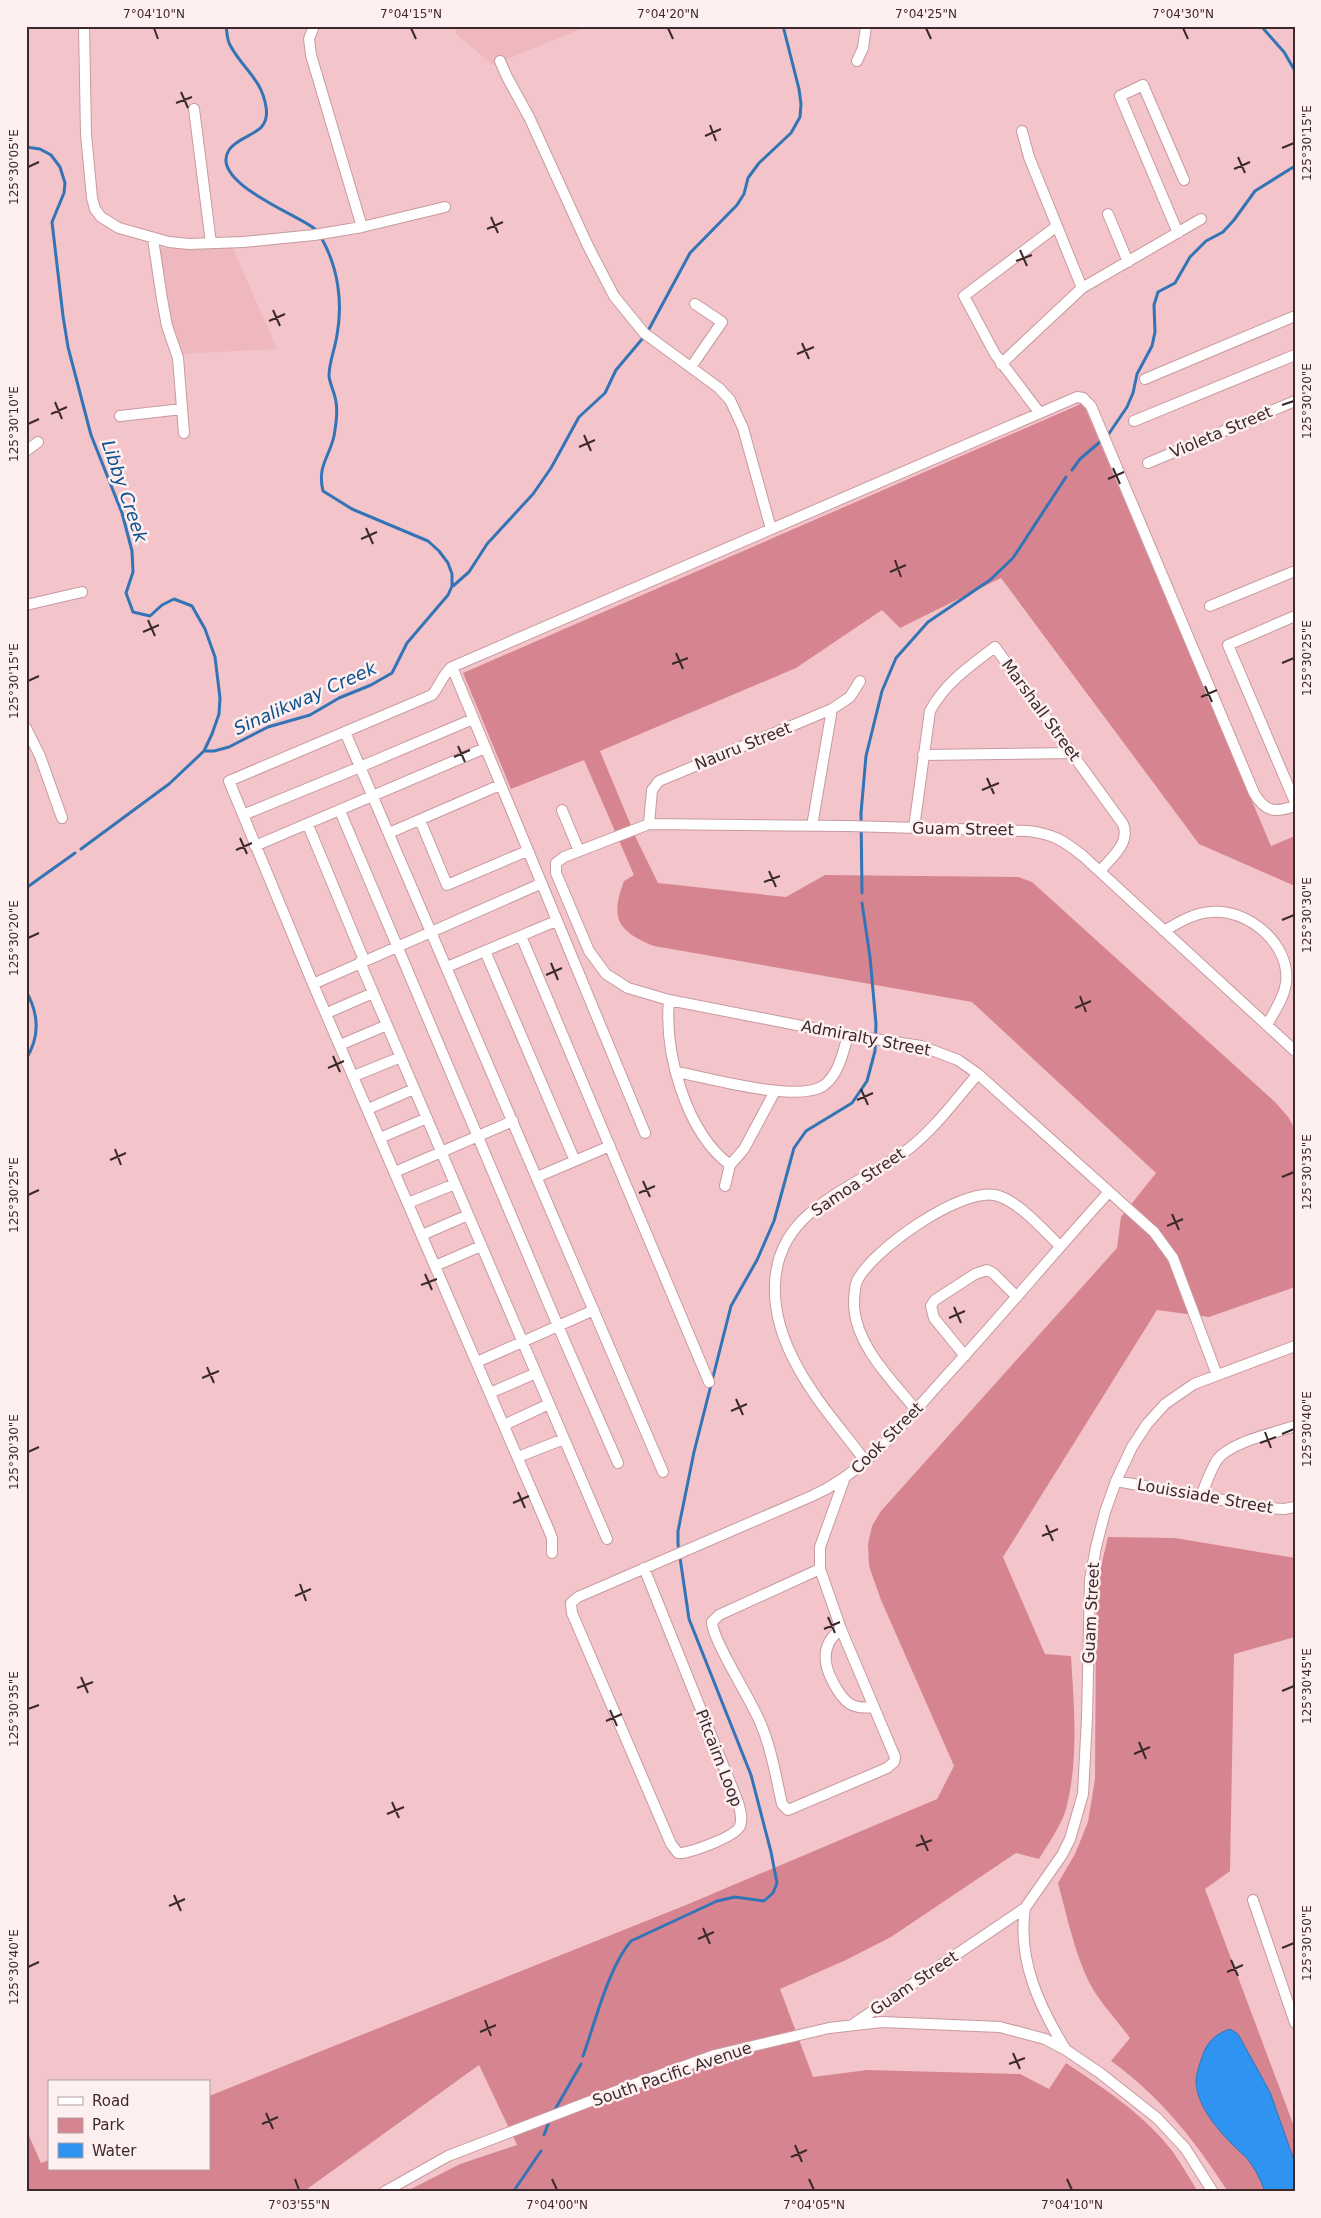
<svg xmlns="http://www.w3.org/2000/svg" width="1321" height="2218" font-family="'DejaVu Sans',sans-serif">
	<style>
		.built { fill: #efb8be }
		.green { fill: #d68590 }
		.water { fill: #2f94f1; stroke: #3374b6 }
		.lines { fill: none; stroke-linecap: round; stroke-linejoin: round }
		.stream { stroke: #3374b6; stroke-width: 3 }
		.minor-casing { stroke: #c79a9f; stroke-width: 12 }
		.minor { stroke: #fff; stroke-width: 10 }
		.ticks { fill: none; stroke: #3b292b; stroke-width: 2 }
		.labels { text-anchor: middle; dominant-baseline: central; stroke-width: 5; stroke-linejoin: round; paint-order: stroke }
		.street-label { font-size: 16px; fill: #3b292b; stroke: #feeff0 }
		.water-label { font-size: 18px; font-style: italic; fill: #0d528e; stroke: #feeff0 }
		.neatline { fill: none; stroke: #3b292b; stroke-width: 2 }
		.ticks-label { font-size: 12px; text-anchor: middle; fill: #3b292b }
	</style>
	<rect width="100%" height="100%" fill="#f3c5ca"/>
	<path class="built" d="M456,26H588L493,65L456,34Z
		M232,246L277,349L182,354L176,332L171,328L158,248Z"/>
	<path class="green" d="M1083,403L1271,846L1295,836V886L1199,844L1001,578L900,628L882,610L796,668L600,751L637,840L658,883L786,897L825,875L1018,877L1032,882L1275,1102L1289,1118L1295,1130V1287L1209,1317L1157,1310L1003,1557L1045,1654L1071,1656C1074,1707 1079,1759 1066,1809C1061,1826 1048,1844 1039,1859L1016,1853L891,1937L846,1960L780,1989L813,2077L867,2070L1020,2074L1049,2089L1066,2063C1105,2089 1145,2115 1173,2152C1182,2165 1190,2179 1198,2192H405L460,2164L517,2145L479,2065L303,2192H26V2129L41,2163L49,2160V2169H209V2096L686,1905L937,1799L954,1766L881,1600L869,1566L868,1544L872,1526L881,1511L1117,1248L1121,1217L1156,1173L972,1002L654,946C617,931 610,918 624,881L634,875L584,760L511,789L463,673Z
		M1108,1537L1175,1538L1295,1558V1637L1234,1654L1230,1871L1205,1889L1295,2129V2192H1228C1197,2143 1159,2095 1111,2061L1130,2038C1117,2020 1099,2002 1089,1982C1074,1951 1067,1916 1058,1883L1075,1854L1088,1822L1095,1779L1096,1622L1099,1575Z"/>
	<path class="water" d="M1230,2029L1238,2034L1270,2092L1295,2163V2192H1265C1261,2181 1256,2170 1249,2161C1245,2155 1238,2151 1233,2145C1217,2129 1198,2107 1196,2083C1196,2074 1199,2066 1202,2057C1207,2042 1215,2034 1230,2029Z"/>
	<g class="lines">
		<path class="stream" d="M226,26C227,32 227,40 230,45C242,68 262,79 266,107C271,136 240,133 229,150C208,182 299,215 315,229
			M1261,26L1284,52L1295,71
			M26,147L40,149L51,155L60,167L65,183L64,193L52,222L63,316L68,347L91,435L122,513L132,551L133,572L126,593L133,612L150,616L162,605L174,599L192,606L205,629L215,657L220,698L219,714L212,734L204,751L169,784L81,849
			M648,331L690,253L737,205L744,194L748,178L759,163L791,133L800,117L801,104L799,89L783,26
			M1108,435L1127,407L1133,393L1137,374L1152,346L1155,332L1154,305L1158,292L1175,283L1190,257L1206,241L1223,232L1234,220L1255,191L1295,166
			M1072,470L1080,459L1101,441
			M453,586L469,572L487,544L533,494L551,468L579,417L605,393L616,370L643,338
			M204,751H214L229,747L268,727L310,715L339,698L371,685L392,673L407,643L448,595L452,586V574L448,563L439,551L428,541L352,509L323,491C317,466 329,458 334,436C336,425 338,413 336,402C335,393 330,385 329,376C329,362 335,349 337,335C343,302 338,268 322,239
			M26,888L75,853
			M862,893L861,813L866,756L882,691L896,658L928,622L990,580L1013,558L1066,477
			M26,991C39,1014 40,1037 26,1059
			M583,2056C595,2023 609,1966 631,1941L717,1901L735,1897L764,1901L773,1893L777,1883L771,1852L751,1775L689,1619L678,1544V1531L694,1452L731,1306L757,1260L774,1221L794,1148L806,1131L852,1103L867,1081L875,1051L876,1024L870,957L862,903
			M553,2113L581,2064
			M544,2135L550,2119
			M513,2192L541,2151"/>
		<defs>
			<path id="minor" d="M84,26L86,134L92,198L95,209L101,217L119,228L169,242L189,244L243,242L314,235L362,227L445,207
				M314,26L309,39L311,55L362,227
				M500,61L507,77L529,117L588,246L614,296L644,333L719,388L730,400L743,428L771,529
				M857,61L863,48L866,26
				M194,109L211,243
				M1022,131L1029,157L1082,288
				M1108,214L1128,262
				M1178,233L1120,96L1143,85L1184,180
				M153,239L162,299L167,326L178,358L184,433
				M1001,364L1082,288L1201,219
				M691,367L722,322L695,304
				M1145,379L1295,316
				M1039,412L995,354L964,296L1057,226
				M120,416L182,409
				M1134,421L1295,355
				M26,451L38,442
				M1148,463L1295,401
				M26,605L82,592
				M1210,606L1295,571
				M1295,616L1228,645L1295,802
				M452,667L645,1133
				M26,728L40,756L62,818
				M345,732L663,1472
				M923,755L1072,753
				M562,810L579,851
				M340,811L558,1326L618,1463
				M243,815L360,767L473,719
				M420,820L447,885L527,851
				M649,824L652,790L659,781L832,709L850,697L860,681
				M308,825L364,960
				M812,826L832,709
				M914,828L930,711C945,683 970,666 995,647L1123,824C1131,843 1111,858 1100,871
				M389,833L500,785
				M255,846L485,748
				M1164,931C1179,922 1194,913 1211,912C1247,908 1291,944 1286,983C1284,998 1274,1012 1267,1025
				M521,936L709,1382
				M485,951L575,1161
				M360,962L607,1539
				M447,967L556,921
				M313,984L540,884
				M669,1000C664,1053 686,1132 730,1165
				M327,1013L373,993
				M340,1045L387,1025
				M677,1072C709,1078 797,1103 823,1086C839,1075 843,1052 848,1035
				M354,1076L401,1057
				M368,1109L414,1089
				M380,1138L427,1118
				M395,1172L513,1121
				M537,1177L610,1146
				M725,1186L730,1165L744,1149L775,1091
				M408,1203L455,1184
				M422,1235L468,1215
				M435,1266L481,1246
				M965,1356L934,1318L931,1306L935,1300L975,1274L987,1270L993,1273L1017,1297
				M477,1362L594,1310
				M1217,1375L1173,1258L1154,1232L978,1074L958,1060L921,1046L848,1035L669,1000L628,988L606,974L589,951L556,873V863L564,857L649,824L848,826L1028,831C1053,834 1063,840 1083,856L1295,1051
				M490,1393L536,1373
				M916,1410C892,1380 857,1347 854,1307C854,1299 854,1288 857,1281C872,1250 960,1188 995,1195C1018,1200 1043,1230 1060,1246
				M504,1425L549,1404
				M518,1457L564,1439
				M866,1462C843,1431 815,1400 797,1366C769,1315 762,1255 809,1214C840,1187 879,1172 911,1147C936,1127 956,1099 978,1074
				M1116,1481L1267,1508L1284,1509L1295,1507
				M1201,1496C1206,1484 1210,1471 1217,1460C1230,1442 1274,1433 1295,1426
				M552,1553V1538L548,1528L313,984L229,781L432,695C440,686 442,675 452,667L1077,397L1083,398L1091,406L1254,793C1265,812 1275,813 1295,806
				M644,1568L738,1802C740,1810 743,1818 740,1826C735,1837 694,1851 682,1853H678L671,1844L572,1613L571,1603L578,1597L812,1496C864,1473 901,1426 939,1384C997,1321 1051,1256 1108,1193
				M820,1569L719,1615L712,1622C712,1639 751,1700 760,1722C771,1747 776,1777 782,1804L788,1810L887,1768L894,1762L895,1757L841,1629L820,1569V1547L844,1480
				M841,1629C822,1643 822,1662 833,1682C837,1690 842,1699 850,1704C857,1708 866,1708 874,1707
				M1253,1900L1295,2023
				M1025,1908C1017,1960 1040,2008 1066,2050
				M855,2023L1025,1908L1062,1855L1070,1839L1083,1794L1087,1718L1090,1580L1096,1547L1105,1512L1116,1481L1132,1447L1147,1424L1165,1404L1194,1384L1295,1346
				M384,2192L448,2156L635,2084L715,2055L829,2028L882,2022L1000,2027L1045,2039L1066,2050L1100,2073L1157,2118L1185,2148L1213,2192"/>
		</defs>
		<use href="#minor" class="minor-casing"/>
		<use href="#minor" class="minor"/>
	</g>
	<path class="ticks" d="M154,28L158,39M411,28L416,39M668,28L673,39M926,28L931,39M1183,28L1188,39M181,92L188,108M176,103L192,97M710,125L716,141M705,136L721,129M1282,148L1294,143M1238,157L1245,173M28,167L39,162M1234,169L1250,162M491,217L498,233M487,229L503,222M1020,250L1027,266M1016,261L1032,255M273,310L280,326M269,321L285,314M802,343L809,359M797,354L814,347M55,402L62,419M1282,405L1294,401M51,414L67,407M28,424L39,419M584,435L591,451M579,447L595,440M1113,468L1120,484M1108,479L1124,472M366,528L373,544M361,539L377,532M895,560L901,577M890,572L906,565M148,620L155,636M143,632L159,625M676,653L683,669M1282,663L1294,658M672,664L688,658M28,681L39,676M1205,686L1212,702M1201,697L1217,690M458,746L465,762M454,757L470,750M987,778L994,794M982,790L999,783M240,838L247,854M236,850L252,843M769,871L776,887M764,882L780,876M1282,920L1294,915M28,938L39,933M551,963L558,980M546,975L562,968M1080,996L1086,1012M1075,1008L1091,1001M333,1056L340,1072M328,1068L344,1061M861,1089L868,1105M857,1100L873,1093M115,1149L121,1165M110,1160L126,1153M1282,1177L1294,1172M643,1181L650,1197M639,1193L655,1186M28,1195L39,1190M1172,1214L1179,1230M1167,1226L1183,1219M425,1274L432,1290M421,1285L437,1279M954,1307L961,1323M949,1318L965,1311M207,1367L214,1383M202,1378L219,1371M736,1399L743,1415M731,1411L747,1404M1265,1432L1271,1448M1282,1434L1294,1429M1260,1443L1276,1437M28,1452L39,1447M518,1492L525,1508M513,1503L529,1496M1046,1525L1053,1541M1042,1536L1058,1529M300,1584L306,1601M295,1596L311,1589M828,1617L835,1633M824,1629L840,1622M81,1677L88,1693M77,1688L93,1682M1282,1691L1294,1686M28,1709L39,1705M610,1710L617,1726M606,1721L622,1714M1139,1742L1146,1759M1134,1754L1150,1747M392,1802L399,1818M387,1814L404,1807M921,1835L928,1851M916,1846L932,1840M174,1895L181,1911M169,1906L185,1899M703,1928L710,1944M698,1939L714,1932M1282,1948L1294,1943M1231,1960L1238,1976M28,1967L39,1962M1227,1972L1243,1965M485,2020L491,2036M480,2032L496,2025M1013,2053L1020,2069M1009,2064L1025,2058M266,2113L273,2129M262,2124L278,2117M795,2145L802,2162M791,2157L807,2150M295,2179L299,2190M552,2179L557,2190M809,2179L814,2190M1067,2179L1072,2190"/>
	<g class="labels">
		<g class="street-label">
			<text transform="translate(1221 432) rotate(-23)">Violeta Street</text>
			<text transform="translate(1041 710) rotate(54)">Marshall Street</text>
			<text transform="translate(743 746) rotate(-22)">Nauru Street</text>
			<text transform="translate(963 829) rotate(1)">Guam Street</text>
			<text transform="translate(866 1038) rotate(11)">Admiralty Street</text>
			<text transform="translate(858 1182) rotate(-34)">Samoa Street</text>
			<text transform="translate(887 1438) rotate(-45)">Cook Street</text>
			<text transform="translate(1205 1496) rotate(10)">Louissiade Street</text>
			<text transform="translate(1091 1613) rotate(-87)">Guam Street</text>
			<text transform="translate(719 1758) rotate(69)">Pitcairn Loop</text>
			<text transform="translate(914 1983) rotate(-34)">Guam Street</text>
			<text transform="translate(672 2074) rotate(-19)">South Pacific Avenue</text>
		</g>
		<g class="water-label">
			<text transform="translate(125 491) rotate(71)">Libby Creek</text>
			<text transform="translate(305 698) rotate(-24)">Sinalikway Creek</text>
		</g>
	</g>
	<rect width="1321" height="2218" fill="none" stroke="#feeff0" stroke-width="55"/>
	<rect x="48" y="2080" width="162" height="90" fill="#feeff0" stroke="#b0a0a1"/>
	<rect x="58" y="2097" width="25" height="8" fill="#ffffff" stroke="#b0a0a1"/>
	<text x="92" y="2106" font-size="15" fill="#3b292b">Road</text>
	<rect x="58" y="2118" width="25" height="15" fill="#d68590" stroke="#b0a0a1"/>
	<text x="92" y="2130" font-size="15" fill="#3b292b">Park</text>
	<rect x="58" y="2143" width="25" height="15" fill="#2f94f1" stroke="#b0a0a1"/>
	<text x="92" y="2156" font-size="15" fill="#3b292b">Water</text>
	<rect x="28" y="28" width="1266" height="2162" class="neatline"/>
	<g class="ticks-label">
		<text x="154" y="18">7°04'10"N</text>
		<text x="411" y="18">7°04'15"N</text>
		<text x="668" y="18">7°04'20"N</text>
		<text x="926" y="18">7°04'25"N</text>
		<text x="1183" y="18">7°04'30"N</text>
		<text transform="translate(1307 143) rotate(-90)" y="4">125°30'15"E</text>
		<text transform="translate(14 167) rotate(-90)" y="4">125°30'05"E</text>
		<text transform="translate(1307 401) rotate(-90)" y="4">125°30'20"E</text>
		<text transform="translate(14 424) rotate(-90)" y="4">125°30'10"E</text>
		<text transform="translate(1307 658) rotate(-90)" y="4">125°30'25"E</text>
		<text transform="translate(14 681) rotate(-90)" y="4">125°30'15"E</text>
		<text transform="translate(1307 915) rotate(-90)" y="4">125°30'30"E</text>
		<text transform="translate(14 938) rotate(-90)" y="4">125°30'20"E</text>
		<text transform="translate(1307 1172) rotate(-90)" y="4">125°30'35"E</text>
		<text transform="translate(14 1195) rotate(-90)" y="4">125°30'25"E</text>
		<text transform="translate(1307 1429) rotate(-90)" y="4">125°30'40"E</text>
		<text transform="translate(14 1452) rotate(-90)" y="4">125°30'30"E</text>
		<text transform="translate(1307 1686) rotate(-90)" y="4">125°30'45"E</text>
		<text transform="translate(14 1709) rotate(-90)" y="4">125°30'35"E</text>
		<text transform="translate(1307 1943) rotate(-90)" y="4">125°30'50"E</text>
		<text transform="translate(14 1967) rotate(-90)" y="4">125°30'40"E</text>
		<text x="299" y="2209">7°03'55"N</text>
		<text x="557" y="2209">7°04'00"N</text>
		<text x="814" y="2209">7°04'05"N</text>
		<text x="1072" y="2209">7°04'10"N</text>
	</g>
</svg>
